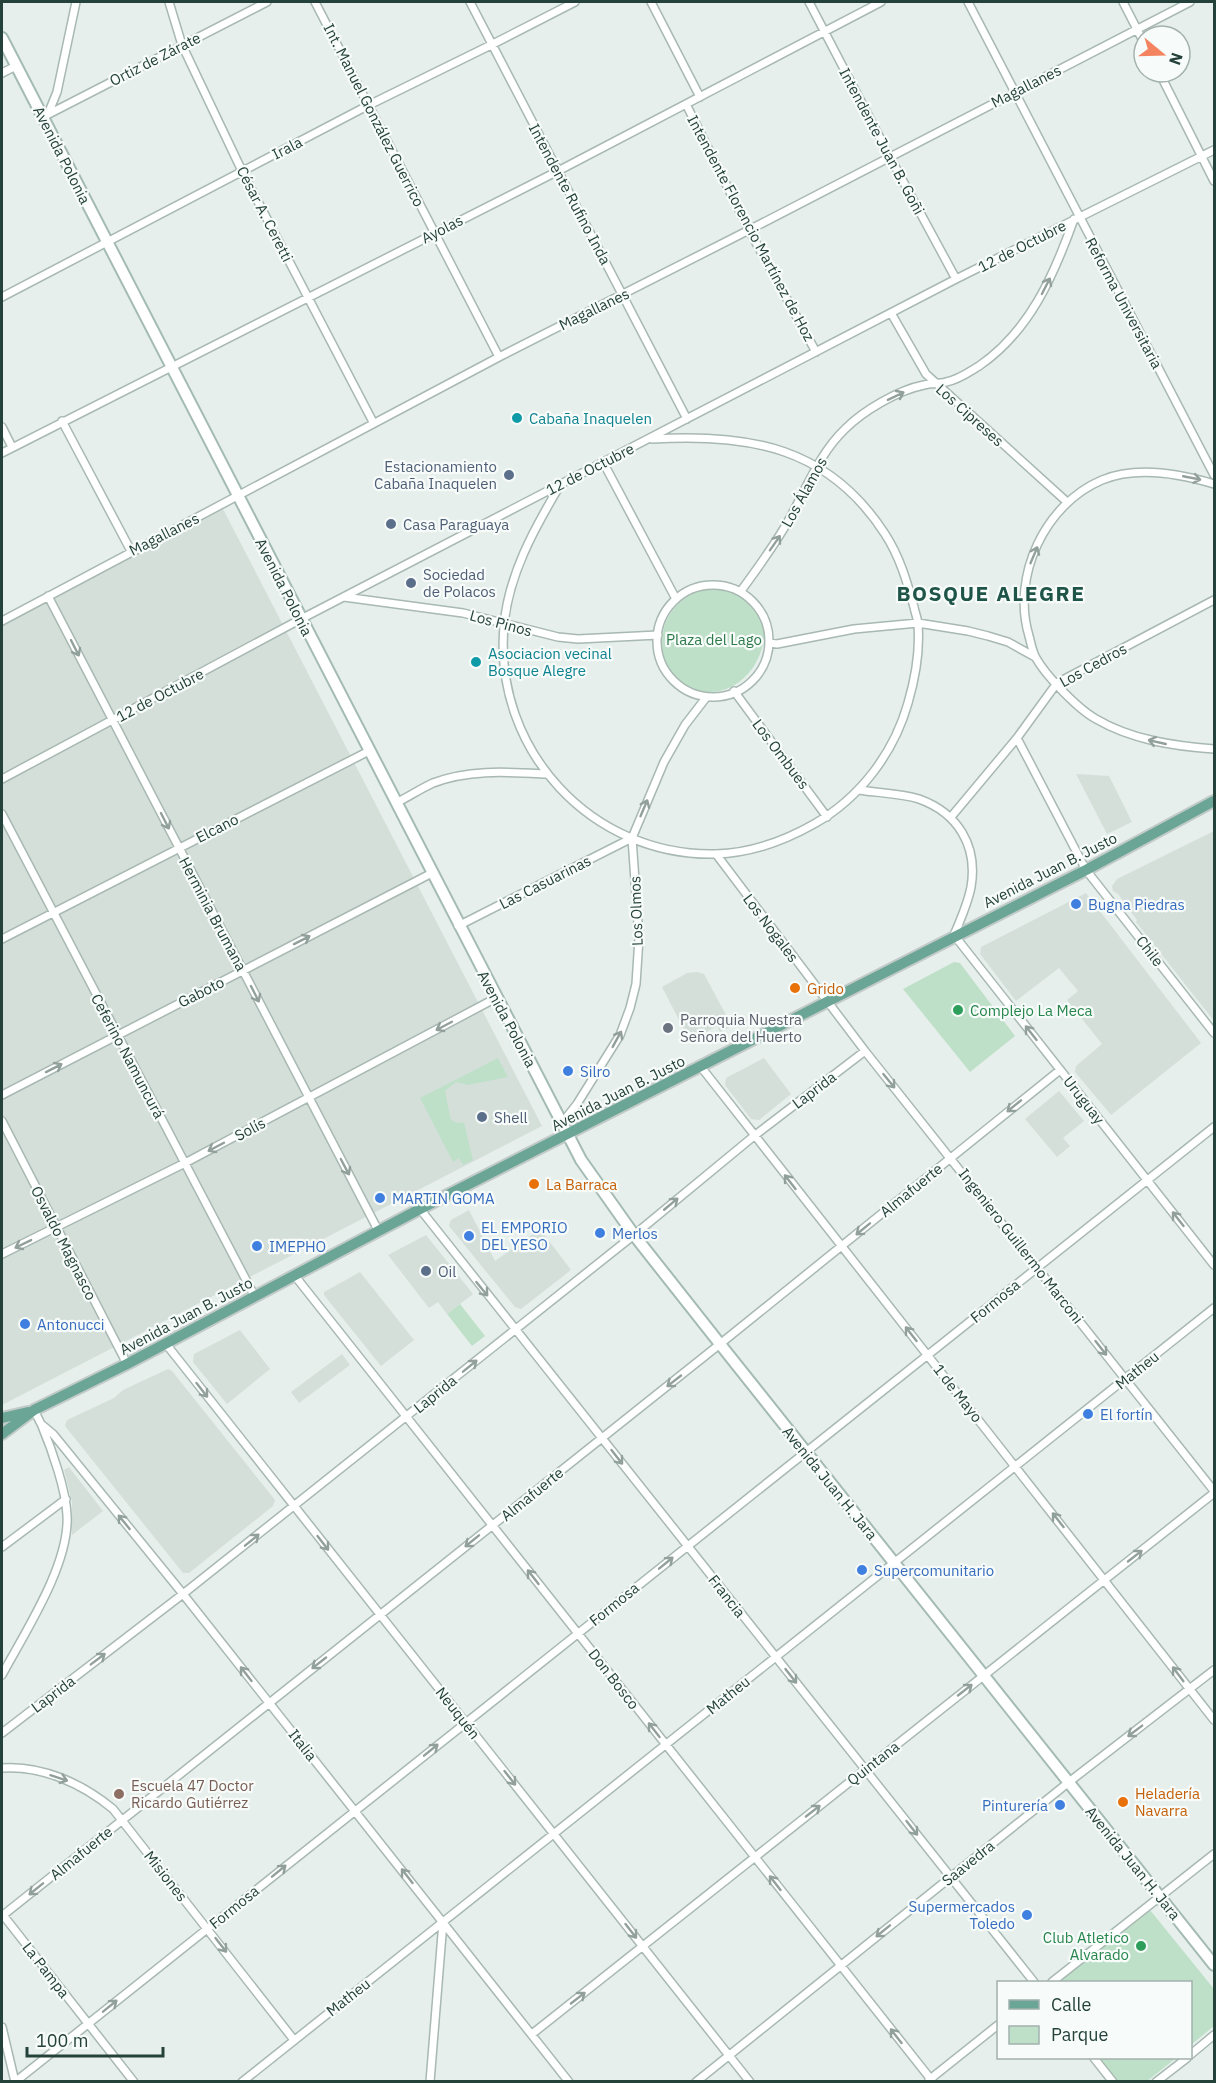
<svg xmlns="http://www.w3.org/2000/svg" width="1216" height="2083" font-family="'IBM Plex Sans',sans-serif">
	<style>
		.built { fill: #d4dfda }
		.green { fill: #bfe0c8 }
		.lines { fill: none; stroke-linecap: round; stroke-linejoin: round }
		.minor-casing { stroke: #a8b8b2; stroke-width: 10 }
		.secondary-casing { stroke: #a4bbb3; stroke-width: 14 }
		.primary-casing { stroke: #c2cac8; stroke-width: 14 }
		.minor { stroke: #fff; stroke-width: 7 }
		.secondary { stroke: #fff; stroke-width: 10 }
		.primary { stroke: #6aa596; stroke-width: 10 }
		.oneway { stroke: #92a09c }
		.culture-dot { fill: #0f9aa8; stroke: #f7fbf9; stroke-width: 2 }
		.service-dot { fill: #5c6f8a; stroke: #f7fbf9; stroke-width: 2 }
		.shop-dot { fill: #3f7fe0; stroke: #f7fbf9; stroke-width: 2 }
		.food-dot { fill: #e8710a; stroke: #f7fbf9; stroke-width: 2 }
		.leisure-dot { fill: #2e9e5b; stroke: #f7fbf9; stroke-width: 2 }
		.worship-dot { fill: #6b7280; stroke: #f7fbf9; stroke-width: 2 }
		.education-dot { fill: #8d6e63; stroke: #f7fbf9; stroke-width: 2 }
		.labels { text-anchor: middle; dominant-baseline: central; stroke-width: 4.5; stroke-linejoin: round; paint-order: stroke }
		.street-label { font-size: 15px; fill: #24423a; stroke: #f7fbf9 }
		.culture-label { font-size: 15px; fill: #0d838f; stroke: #f7fbf9; text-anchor: start }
		.service-label { font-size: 15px; fill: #4e5e75; stroke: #f7fbf9; text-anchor: start }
		.park-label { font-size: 15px; fill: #2d7a4b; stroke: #f7fbf9 }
		.shop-label { font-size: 15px; fill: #366cbe; stroke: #f7fbf9; text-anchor: start }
		.food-label { font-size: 15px; fill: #c56008; stroke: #f7fbf9; text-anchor: start }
		.leisure-label { font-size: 15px; fill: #27864d; stroke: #f7fbf9; text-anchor: start }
		.worship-label { font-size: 15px; fill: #5b616d; stroke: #f7fbf9; text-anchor: start }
		.education-label { font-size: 15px; fill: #785e54; stroke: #f7fbf9; text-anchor: start }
		.district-label { font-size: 21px; font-weight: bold; letter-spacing: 1.5px; fill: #1f5548; stroke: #f7fbf9 }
	</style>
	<rect width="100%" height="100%" fill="#e6efeb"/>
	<path class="built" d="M223,509L542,1126L2,1405V624Z
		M1076,774L1109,776L1132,822L1107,834Z
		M1214,831V1021L1136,922L1137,920L1118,894L1113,891L1112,886L1117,879Z
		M1086,893L1201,1043L1111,1115L1075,1072L1076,1066L1102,1044L1067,1000L1078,991L1059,968L1016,1001L980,954L981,947Z
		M697,972L704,974L732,1026L720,1032L717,1026L690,1041L662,987L687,973Z
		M764,1058L791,1094L759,1120L751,1119L725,1085L726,1078Z
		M1059,1091L1084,1121L1063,1138L1070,1146L1057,1157L1025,1119Z
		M469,1210L495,1261L540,1229L571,1270L521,1309L515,1307L449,1226L451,1220Z
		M426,1235L473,1294L447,1314L438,1302L429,1308L388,1255Z
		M360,1272L414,1340L381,1366L324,1295V1292Z
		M240,1330L270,1369L227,1404L193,1362L194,1354Z
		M342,1354L350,1365L299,1403L291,1392Z
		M168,1369L172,1371L275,1500L273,1506L189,1573H183L65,1426L67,1420L114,1398L123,1390Z
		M69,1467L103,1511L72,1535V1502L64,1470Z"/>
	<path class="green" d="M709,588C720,589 731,589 741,594C787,619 758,694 707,692C663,690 648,634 677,605C685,596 698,591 709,588Z
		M954,962L960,963L1015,1036L970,1072L903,989Z
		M498,1058L508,1077L468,1085L456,1082L445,1091L451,1120L458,1123L464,1122L473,1160L463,1165L459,1158L453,1162L420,1098Z
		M460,1304L485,1336L472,1346L447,1314Z
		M1150,1910L1214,1989V2026L1191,2045L1190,1982H1058Z
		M1094,2058H1176L1146,2082L1114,2081Z"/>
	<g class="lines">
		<defs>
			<path id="minor" d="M169,2L182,45L242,171L373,422
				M315,2L499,357
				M470,2L687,419
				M651,2L700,97
				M809,2L890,157L956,279
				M968,2L1214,475
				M1123,2L1144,43
				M1159,72L1214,181
				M2,73L16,66
				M686,104L749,230L816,352
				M48,114L57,92L76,2
				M43,117L267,2
				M2,297L369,105L491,45L575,2
				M891,313L926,374L1067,502
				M62,421L131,551
				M2,427L12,447
				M2,453L558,171L881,2
				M603,462L676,599
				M1214,484C1181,474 1136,466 1102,480C1045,504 1011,576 1029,636C1031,643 1032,651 1036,658C1046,676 1078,709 1096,719C1132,740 1174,746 1214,749
				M559,487C534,529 508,576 504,626C493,750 592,857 716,854C752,853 784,841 814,824C860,798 894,753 908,703C915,679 920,650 918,625C918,619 915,613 914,607C907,582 900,557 885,534C829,447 749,433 652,439
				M657 641a56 56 0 1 1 112 0a56 56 0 1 1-112 0Z
				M741,591C759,566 778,541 792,514C808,485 820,453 845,429C863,411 898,390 924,385C931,383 939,384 946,382C958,380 969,372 979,366C1030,331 1054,275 1074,219
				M48,596L379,1232
				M344,597L463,613L558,637L578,639L658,635
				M2,621L499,357L749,230L1190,2
				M769,643L777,644L854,629L918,623L968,631L988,636L1008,642L1035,657
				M734,691L827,817
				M1017,738L1086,870L1214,1033
				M2,779L301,619L956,279L1214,150
				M859,790C878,793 900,793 919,799C958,813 978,846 971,887C968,903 961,919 954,935L1214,1265
				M396,803C408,797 420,789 433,783C469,769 508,772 546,774
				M2,814L255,1297
				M951,817L1017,738L1057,683L1214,600
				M716,854L865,1051L1214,1491
				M458,926L632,838
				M2,939L369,751
				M701,1067L1214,1720
				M2,1095L432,873
				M2,1121L127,1364
				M562,1123L577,1104L620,1035L630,1008L636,984L639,938L632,838L664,762L685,725L705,699
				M420,1209L1034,1982
				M2,1254L185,1163L496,998
				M295,1276L933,2082
				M166,1344L750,2082
				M34,1410L41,1424L53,1434L183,1594L569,2082
				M2,1547L66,1499
				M2,1675C25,1632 70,1564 67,1515C66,1490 52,1450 42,1426
				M2,1733L183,1594L634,1235L754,1136L865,1051
				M2,1768C42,1765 83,1784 113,1809L294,2040
				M3,1915L134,2082
				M2,1916L720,1344L1060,1070
				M1052,1982L1214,1854
				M2,2027L15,2082
				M532,2034L1214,1493
				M1190,2055L1214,2035
				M1094,2058L1113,2082
				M929,2080L998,2025
				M15,2082L1214,1127
				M242,2082L1214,1308
				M430,2082L443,1922
				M696,2082L1069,1782L1214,1670
				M1156,2082L1187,2058"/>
			<path id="secondary" d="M2,38L581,1160L634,1235L720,1344L1214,1965"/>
			<path id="primary" d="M2,1418L28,1412
				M2,1434L34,1410L127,1364L420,1209L1086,870L1214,801"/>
		</defs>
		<use href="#minor" class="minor-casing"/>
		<use href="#secondary" class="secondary-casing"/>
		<use href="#primary" class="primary-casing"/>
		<use href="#minor" class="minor"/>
		<use href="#secondary" class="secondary"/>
		<use href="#primary" class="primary"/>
	</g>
	<defs><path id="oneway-shaft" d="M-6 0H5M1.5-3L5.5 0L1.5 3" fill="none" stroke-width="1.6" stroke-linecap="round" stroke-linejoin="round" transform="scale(1.5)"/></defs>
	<g class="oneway">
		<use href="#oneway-shaft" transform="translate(1046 286) rotate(-63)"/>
		<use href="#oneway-shaft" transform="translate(896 396) rotate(-26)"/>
		<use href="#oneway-shaft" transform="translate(1192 478) rotate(11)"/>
		<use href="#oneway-shaft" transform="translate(775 543) rotate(-55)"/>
		<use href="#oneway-shaft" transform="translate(1034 555) rotate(-67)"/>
		<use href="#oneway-shaft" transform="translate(75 648) rotate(63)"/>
		<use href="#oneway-shaft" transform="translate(1157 742) rotate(-167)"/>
		<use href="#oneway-shaft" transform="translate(644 808) rotate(-67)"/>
		<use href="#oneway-shaft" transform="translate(165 821) rotate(63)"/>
		<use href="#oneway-shaft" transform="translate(302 940) rotate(-27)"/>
		<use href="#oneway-shaft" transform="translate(255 994) rotate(63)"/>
		<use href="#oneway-shaft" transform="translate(444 1026) rotate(152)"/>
		<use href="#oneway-shaft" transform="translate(1031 1033) rotate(-128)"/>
		<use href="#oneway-shaft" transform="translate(617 1039) rotate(-61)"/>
		<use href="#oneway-shaft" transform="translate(54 1068) rotate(-27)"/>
		<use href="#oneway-shaft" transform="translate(889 1081) rotate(51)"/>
		<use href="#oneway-shaft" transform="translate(1014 1106) rotate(141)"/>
		<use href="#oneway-shaft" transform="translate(216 1147) rotate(152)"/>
		<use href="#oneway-shaft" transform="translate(345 1167) rotate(62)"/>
		<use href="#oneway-shaft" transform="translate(790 1182) rotate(-128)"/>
		<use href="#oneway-shaft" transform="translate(671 1204) rotate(-40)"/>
		<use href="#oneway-shaft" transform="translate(1178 1219) rotate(-128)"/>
		<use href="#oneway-shaft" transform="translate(863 1229) rotate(141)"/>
		<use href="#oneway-shaft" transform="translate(23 1244) rotate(154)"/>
		<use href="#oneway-shaft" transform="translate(482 1289) rotate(51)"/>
		<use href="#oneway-shaft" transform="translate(911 1334) rotate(-128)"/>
		<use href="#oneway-shaft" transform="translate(1101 1348) rotate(52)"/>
		<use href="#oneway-shaft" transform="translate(470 1366) rotate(-39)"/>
		<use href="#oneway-shaft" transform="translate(674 1381) rotate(142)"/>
		<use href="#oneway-shaft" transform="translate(202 1390) rotate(52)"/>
		<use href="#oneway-shaft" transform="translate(617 1457) rotate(52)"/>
		<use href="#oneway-shaft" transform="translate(1058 1520) rotate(-128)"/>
		<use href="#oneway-shaft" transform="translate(124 1522) rotate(-129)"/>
		<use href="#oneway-shaft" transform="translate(252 1540) rotate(-39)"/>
		<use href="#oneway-shaft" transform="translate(472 1541) rotate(141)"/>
		<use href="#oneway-shaft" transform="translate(323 1543) rotate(52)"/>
		<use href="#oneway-shaft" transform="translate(1135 1556) rotate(-38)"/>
		<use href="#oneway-shaft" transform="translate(666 1563) rotate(-39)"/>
		<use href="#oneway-shaft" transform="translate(533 1577) rotate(-128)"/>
		<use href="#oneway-shaft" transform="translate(98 1659) rotate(-37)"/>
		<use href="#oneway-shaft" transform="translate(319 1663) rotate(142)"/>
		<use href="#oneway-shaft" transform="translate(246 1674) rotate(-128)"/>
		<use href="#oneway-shaft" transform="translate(1178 1674) rotate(-127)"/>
		<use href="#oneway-shaft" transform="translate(791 1676) rotate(52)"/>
		<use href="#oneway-shaft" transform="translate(965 1690) rotate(-38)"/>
		<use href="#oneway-shaft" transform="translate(654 1730) rotate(-128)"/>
		<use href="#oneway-shaft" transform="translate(1135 1731) rotate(143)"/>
		<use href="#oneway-shaft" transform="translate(431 1750) rotate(-39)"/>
		<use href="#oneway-shaft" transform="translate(59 1778) rotate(18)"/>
		<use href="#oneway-shaft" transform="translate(510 1778) rotate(52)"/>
		<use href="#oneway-shaft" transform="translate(813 1811) rotate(-38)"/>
		<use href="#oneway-shaft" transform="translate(912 1828) rotate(52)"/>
		<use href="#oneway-shaft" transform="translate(279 1871) rotate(-39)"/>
		<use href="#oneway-shaft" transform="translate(407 1876) rotate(-128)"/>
		<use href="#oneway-shaft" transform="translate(775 1883) rotate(-128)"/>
		<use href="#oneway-shaft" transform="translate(36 1889) rotate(141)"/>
		<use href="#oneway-shaft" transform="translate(631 1931) rotate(52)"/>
		<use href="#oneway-shaft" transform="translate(883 1931) rotate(141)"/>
		<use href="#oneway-shaft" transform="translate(221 1945) rotate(52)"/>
		<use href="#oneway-shaft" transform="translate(578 1998) rotate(-38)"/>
		<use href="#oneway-shaft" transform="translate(110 2006) rotate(-39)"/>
		<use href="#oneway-shaft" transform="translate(896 2036) rotate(-128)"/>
	</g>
	<g class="culture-dot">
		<circle cx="517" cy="418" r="6"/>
		<circle cx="476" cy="662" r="6"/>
	</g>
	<g class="service-dot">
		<circle cx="509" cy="475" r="6"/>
		<circle cx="391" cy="524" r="6"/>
		<circle cx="411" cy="583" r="6"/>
		<circle cx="482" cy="1117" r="6"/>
		<circle cx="426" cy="1271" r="6"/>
	</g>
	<g class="shop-dot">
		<circle cx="1076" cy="904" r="6"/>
		<circle cx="568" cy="1071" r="6"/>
		<circle cx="380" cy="1198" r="6"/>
		<circle cx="600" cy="1233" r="6"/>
		<circle cx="469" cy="1236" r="6"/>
		<circle cx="257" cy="1246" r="6"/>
		<circle cx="25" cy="1324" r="6"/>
		<circle cx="1088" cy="1414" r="6"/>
		<circle cx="862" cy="1570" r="6"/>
		<circle cx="1060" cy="1805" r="6"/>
		<circle cx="1027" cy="1915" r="6"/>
	</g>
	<g class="food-dot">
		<circle cx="795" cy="988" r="6"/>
		<circle cx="534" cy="1184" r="6"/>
		<circle cx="1123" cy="1802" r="6"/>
	</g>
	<g class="leisure-dot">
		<circle cx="958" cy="1010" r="6"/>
		<circle cx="1141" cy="1946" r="6"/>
	</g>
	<circle class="worship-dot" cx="668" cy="1028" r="6"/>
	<circle class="education-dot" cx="119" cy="1794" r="6"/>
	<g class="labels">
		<g class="street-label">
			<text transform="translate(155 59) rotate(-27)">Ortiz de Zárate</text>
			<text transform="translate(1026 86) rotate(-27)">Magallanes</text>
			<text transform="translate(374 115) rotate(63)">Int. Manuel González Guerrico</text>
			<text transform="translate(882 141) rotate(62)">Intendente Juan B. Goñi</text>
			<text transform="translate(287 148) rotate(-27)">Irala</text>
			<text transform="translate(62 155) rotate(63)">Avenida Polonia</text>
			<text transform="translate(570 194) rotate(62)">Intendente Rufino Inda</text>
			<text transform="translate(265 214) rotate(63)">César A. Ceretti</text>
			<text transform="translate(751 228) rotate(62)">Intendente Florencio Martínez de Hoz</text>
			<text transform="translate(442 229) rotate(-27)">Ayolas</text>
			<text transform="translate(1022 246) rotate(-27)">12 de Octubre</text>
			<text transform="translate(1124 303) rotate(62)">Reforma Universitaria</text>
			<text transform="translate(594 309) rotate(-26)">Magallanes</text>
			<text transform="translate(970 415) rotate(42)">Los Cipreses</text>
			<text transform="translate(590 469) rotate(-27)">12 de Octubre</text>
			<text transform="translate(804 492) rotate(-61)">Los Álamos</text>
			<text transform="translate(164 534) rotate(-27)">Magallanes</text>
			<text transform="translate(284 587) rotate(63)">Avenida Polonia</text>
			<text transform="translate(501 623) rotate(15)">Los Pinos</text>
			<text transform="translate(1093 665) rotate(-29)">Los Cedros</text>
			<text transform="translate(160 695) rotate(-28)">12 de Octubre</text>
			<text transform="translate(781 754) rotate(53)">Los Ombues</text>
			<text transform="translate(217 828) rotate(-27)">Elcano</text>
			<text transform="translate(1050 870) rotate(-27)">Avenida Juan B. Justo</text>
			<text transform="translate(545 882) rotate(-27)">Las Casuarinas</text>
			<text transform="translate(636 911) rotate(-92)">Los Olmos</text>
			<text transform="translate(213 914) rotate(62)">Herminia Brumana</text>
			<text transform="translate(771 928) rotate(53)">Los Nogales</text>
			<text transform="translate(1150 951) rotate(52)">Chile</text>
			<text transform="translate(201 992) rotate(-27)">Gaboto</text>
			<text transform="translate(507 1019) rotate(62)">Avenida Polonia</text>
			<text transform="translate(128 1056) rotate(62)">Ceferino Namuncurá</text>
			<text transform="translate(814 1090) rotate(-37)">Laprida</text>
			<text transform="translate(618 1093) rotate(-27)">Avenida Juan B. Justo</text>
			<text transform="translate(1084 1100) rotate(52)">Uruguay</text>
			<text transform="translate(250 1129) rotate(-28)">Solís</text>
			<text transform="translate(911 1190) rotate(-39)">Almafuerte</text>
			<text transform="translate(64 1243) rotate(63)">Osvaldo Magnasco</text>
			<text transform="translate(1021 1246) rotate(52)">Ingeniero Guillermo Marconi</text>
			<text transform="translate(995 1301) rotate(-39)">Formosa</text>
			<text transform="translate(186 1316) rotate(-28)">Avenida Juan B. Justo</text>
			<text transform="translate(1137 1370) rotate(-39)">Matheu</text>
			<text transform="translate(958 1393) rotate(52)">1 de Mayo</text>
			<text transform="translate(435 1394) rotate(-39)">Laprida</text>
			<text transform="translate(830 1483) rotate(51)">Avenida Juan H. Jara</text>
			<text transform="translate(532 1494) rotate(-39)">Almafuerte</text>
			<text transform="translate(727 1596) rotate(52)">Francia</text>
			<text transform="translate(614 1604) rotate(-39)">Formosa</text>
			<text transform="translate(614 1679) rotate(52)">Don Bosco</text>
			<text transform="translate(53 1694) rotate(-37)">Laprida</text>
			<text transform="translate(728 1695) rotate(-39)">Matheu</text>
			<text transform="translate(458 1713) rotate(52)">Neuquén</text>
			<text transform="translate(303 1745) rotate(52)">Italia</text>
			<text transform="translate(873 1763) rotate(-38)">Quintana</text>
			<text transform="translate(81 1853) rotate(-39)">Almafuerte</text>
			<text transform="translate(968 1863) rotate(-39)">Saavedra</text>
			<text transform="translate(1133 1863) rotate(51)">Avenida Juan H. Jara</text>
			<text transform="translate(166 1876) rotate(52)">Misiones</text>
			<text transform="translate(234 1907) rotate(-39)">Formosa</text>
			<text transform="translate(46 1970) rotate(52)">La Pampa</text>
			<text transform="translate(348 1997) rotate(-38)">Matheu</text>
		</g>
		<g class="culture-label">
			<text x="529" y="418">Cabaña Inaquelen</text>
			<text x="488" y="653">Asociacion vecinal<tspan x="488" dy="17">Bosque Alegre</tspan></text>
		</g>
		<g class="service-label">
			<text x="497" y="466" text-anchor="end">Estacionamiento<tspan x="497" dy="17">Cabaña Inaquelen</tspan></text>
			<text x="403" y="524">Casa Paraguaya</text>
			<text x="423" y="574">Sociedad<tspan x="423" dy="17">de Polacos</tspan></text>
			<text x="494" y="1117">Shell</text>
			<text x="438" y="1271">Oil</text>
		</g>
		<g class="park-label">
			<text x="714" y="639">Plaza del Lago</text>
		</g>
		<g class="shop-label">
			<text x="1088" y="904">Bugna Piedras</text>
			<text x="580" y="1071">Silro</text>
			<text x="392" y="1198">MARTIN GOMA</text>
			<text x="481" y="1227">EL EMPORIO<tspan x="481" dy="17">DEL YESO</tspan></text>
			<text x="612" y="1233">Merlos</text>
			<text x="269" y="1246">IMEPHO</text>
			<text x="37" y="1324">Antonucci</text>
			<text x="1100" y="1414">El fortín</text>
			<text x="874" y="1570">Supercomunitario</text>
			<text x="1048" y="1805" text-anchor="end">Pinturería</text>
			<text x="1015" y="1906" text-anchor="end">Supermercados<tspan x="1015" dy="17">Toledo</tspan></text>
		</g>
		<g class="food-label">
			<text x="807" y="988">Grido</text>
			<text x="546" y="1184">La Barraca</text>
			<text x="1135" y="1793">Heladería<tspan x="1135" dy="17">Navarra</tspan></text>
		</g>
		<g class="leisure-label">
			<text x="970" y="1010">Complejo La Meca</text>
			<text x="1129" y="1937" text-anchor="end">Club Atletico<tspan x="1129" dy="17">Alvarado</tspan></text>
		</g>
		<g class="worship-label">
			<text x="680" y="1019">Parroquia Nuestra<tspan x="680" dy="17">Señora del Huerto</tspan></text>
		</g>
		<g class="education-label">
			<text x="131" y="1785">Escuela 47 Doctor<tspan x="131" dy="17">Ricardo Gutiérrez</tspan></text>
		</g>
		<g class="district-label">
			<text x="991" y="593">BOSQUE ALEGRE</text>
		</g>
	</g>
	<rect width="1216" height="2083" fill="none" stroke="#24423a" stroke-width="6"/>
	<rect x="997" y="1981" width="195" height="78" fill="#f7fbf9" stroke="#a3b1ad" stroke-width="1.5"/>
	<rect x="1009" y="2000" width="30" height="9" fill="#6aa596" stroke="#a3b1ad" stroke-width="1.5"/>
	<text x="1051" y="2011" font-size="18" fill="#24423a">Calle</text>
	<rect x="1009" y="2026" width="30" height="18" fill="#bfe0c8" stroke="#a3b1ad" stroke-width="1.5"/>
	<text x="1051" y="2041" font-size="18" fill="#24423a">Parque</text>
	<g transform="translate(1162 54) rotate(109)"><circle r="28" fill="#f7fbf9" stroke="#a3b1ad" stroke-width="1.5"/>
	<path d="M0-4.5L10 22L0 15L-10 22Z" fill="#f4845f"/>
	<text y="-9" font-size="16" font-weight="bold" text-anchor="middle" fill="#24423a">N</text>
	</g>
	<path d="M27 2047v9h136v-9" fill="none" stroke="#24423a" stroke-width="3"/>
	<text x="36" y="2047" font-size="18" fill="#24423a" stroke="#f7fbf9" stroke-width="4.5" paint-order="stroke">100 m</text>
</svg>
